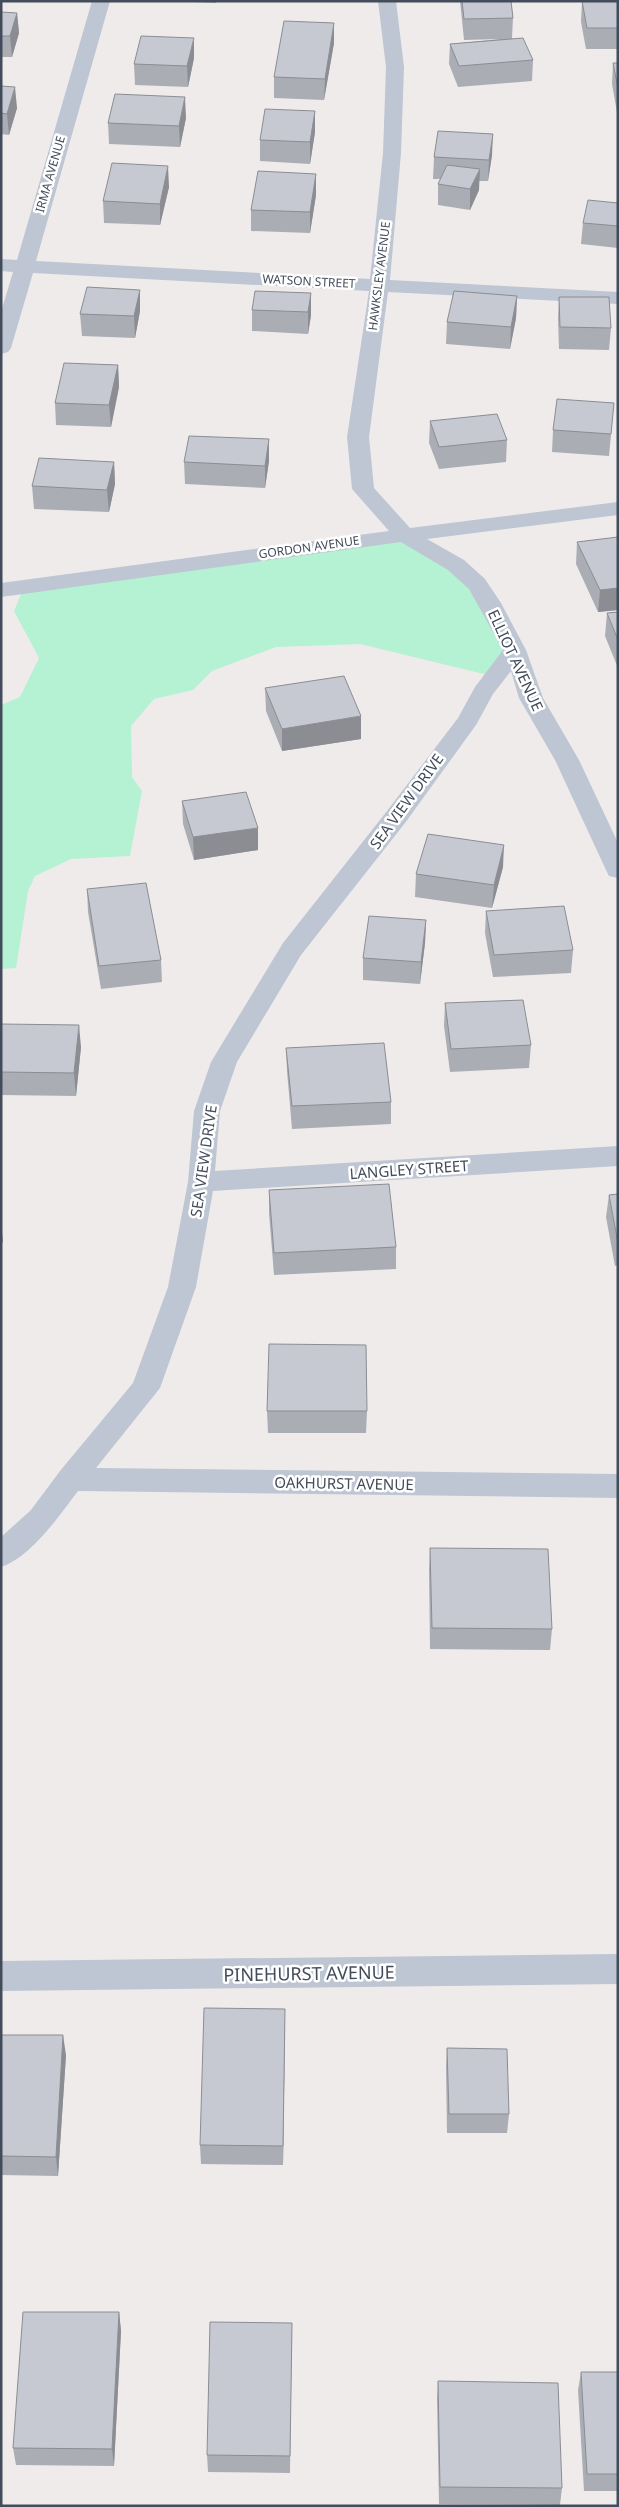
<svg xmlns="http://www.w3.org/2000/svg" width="619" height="2507" font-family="'Noto Sans',sans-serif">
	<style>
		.green { fill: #b5f1d3 }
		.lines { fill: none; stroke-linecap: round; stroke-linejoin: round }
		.street { fill: #bdc6d2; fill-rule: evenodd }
		.wall { fill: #abadb5 }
		.shaded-wall { fill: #8b8d93 }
		.building { fill: #c7c9d2; stroke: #8b8d93 }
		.labels { text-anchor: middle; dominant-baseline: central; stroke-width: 5; stroke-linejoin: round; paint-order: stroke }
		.far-street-label { font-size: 12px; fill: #434c5a; stroke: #fff }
		.street-label { font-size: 15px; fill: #434c5a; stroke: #fff }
		.near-street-label { font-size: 18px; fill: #434c5a; stroke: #fff }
	</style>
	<rect width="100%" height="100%" fill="#efebeb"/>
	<path class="green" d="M408,532L461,564L515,653L488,675L360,644L276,647L212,671L193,690L154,699L131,726L132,777L142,791L130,856L71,859L35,876L28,891L16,968L1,969V705L20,697L39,658L14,611L25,585Z"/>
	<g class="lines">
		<path class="street" d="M92,1H110L36,261L370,279L383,153L386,67L378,1H396L404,67L401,153L390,280L618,292V304L388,292L369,437L374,488L410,528L618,502V515L427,539L464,560L485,579L501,603L526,650L543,698L579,760L618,843V878L609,876L606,870L555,760L519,698L511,671L493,694L476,725L405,823L301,955L237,1062L220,1111L215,1171L618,1146V1166L213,1191L196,1287L160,1388L96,1468L618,1474V1498L78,1491C59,1516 31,1557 1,1567V1537L31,1510L60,1471L133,1383L168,1287L188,1182L194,1111L211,1062L283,943L387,811L458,718L475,687L503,650L469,589L448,570L401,542L1,597V583L389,531L352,489L347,437L369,291L33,273L11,348L8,352L1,354V312L13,272L1,271V259L17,260Z
			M618,1954V1984L1,1991V1961Z"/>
	</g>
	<path class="wall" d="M172,1H217L216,3Z
		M460,1H511L513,18L512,38L533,60L532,81L458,87L449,64L450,44L501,39L464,40Z
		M582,1H618V49H586L581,22Z
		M1,12L17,13L19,33L12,57H1Z
		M334,23V43L324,100L274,98V77Z
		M194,58L188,87L135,85L134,64Z
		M613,63H618V118L612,84Z
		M1,86L17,108L9,135L1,134Z
		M315,111V132L310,164L260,161V140Z
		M186,118L180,147L109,144L108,123Z
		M492,155L488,181H479V190L470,210L438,205V184L441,179H433L434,157Z
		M316,174V195L310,233L251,231V210Z
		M169,187L160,225L104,223L103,201Z
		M618,203V248L581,244L583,223Z
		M140,290V311L135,338L82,336L80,314Z
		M311,293V315L308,334L252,331V310Z
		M517,296L516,318L510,349L446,344L447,322Z
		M559,297L611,328L609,350L559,349L558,318Z
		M118,365L119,387L111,427L56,425L55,403Z
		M614,403L609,456L552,452L553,430Z
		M430,421L507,440L506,462L439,469L429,443Z
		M269,439V461L265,488L185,484L184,462Z
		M114,462L115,484L109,512L34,509L32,486Z
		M618,537V610L598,612L576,564L577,542Z
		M618,612V668L605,636L607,613Z
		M265,688L361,739L282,751L266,711Z
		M182,801L258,850L194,860L183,824Z
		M503,867L492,908L415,897L416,874Z
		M87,889L161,960L162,982L101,989L88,912Z
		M486,911L573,950L571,973L493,977L485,933Z
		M426,920L425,943L420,984L363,980V958Z
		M445,1003L531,1045L529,1068L450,1072L444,1026Z
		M1,1024L81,1047L76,1096L1,1095Z
		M286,1048L391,1102V1124L292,1129L287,1071Z
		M269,1190L396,1247V1269L274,1275L269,1213Z
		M618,1194V1265L615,1266L606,1217L609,1195Z
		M267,1411H367L366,1433H268Z
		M430,1548L552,1629L550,1650L430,1649L429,1570Z
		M285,2009L283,2165L201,2164L200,2145Z
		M1,2035L66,2055L58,2176L1,2175Z
		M447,2048L509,2114L507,2133H447L446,2067Z
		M119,2312L121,2331L114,2466L16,2465L13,2448Z
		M292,2323L290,2473L208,2472L207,2455Z
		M581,2372H618V2491H584L578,2390Z
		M438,2381L562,2488L560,2505L439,2504L437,2399Z"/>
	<path class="shaded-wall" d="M17,13L19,33L12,57L10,36Z
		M334,23V43L324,100L325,79Z
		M194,38V58L188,87L187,66Z
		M15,87L17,108L9,135L7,114Z
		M185,97L186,118L180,147L179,126Z
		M315,111V132L310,164V142Z
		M493,134L492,155L488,181L489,160Z
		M168,166L169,187L160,225V204Z
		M480,169L479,190L470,210V189Z
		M316,174V195L310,233V212Z
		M140,290V311L135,338L134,316Z
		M311,293V315L308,334V312Z
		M517,296L516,318L510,349L511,327Z
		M118,365L119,387L111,427L109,405Z
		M269,439V461L265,488V466Z
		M114,462L115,484L109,512L107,490Z
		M618,588V610L598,612L600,590Z
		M361,716V739L282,751V729Z
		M258,828V850L194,860L193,837Z
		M504,845L503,867L492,908L494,885Z
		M426,920L425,943L420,984L421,962Z
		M79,1025L81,1047L76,1096L74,1073Z
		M1,1223L3,1242L1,1243Z
		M285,2009V2029L283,2165V2146Z
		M63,2035L66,2055L58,2176L56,2157Z
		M119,2312L121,2331L114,2466L112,2449Z"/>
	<path class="building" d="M462,1H511L513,18L464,19Z
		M582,1H618V28H587Z
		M1,12L17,13L10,36H1Z
		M284,21L334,23L325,79L274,77Z
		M141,36L194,38L187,66L134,64Z
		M523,38L533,60L459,66L450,44Z
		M613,63H618V88Z
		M1,86L15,87L7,114L1,113Z
		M115,94L185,97L179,126L108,123Z
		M265,109L315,111L310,142L260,140Z
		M438,131L493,134L489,160L434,157Z
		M112,163L168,166L160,204L103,201Z
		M447,165L480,169L470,189L438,184Z
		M258,171L316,174L310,212L251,210Z
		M588,200L618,203V226L583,223Z
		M87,287L140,290L134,316L80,314Z
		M255,291L311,293L308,312L252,310Z
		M454,291L517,296L511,327L447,322Z
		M559,297H609L611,328L560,327Z
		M64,363L118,365L109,405L55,403Z
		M557,399L614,403L611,434L553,430Z
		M497,414L507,440L439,447L430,421Z
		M189,436L269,439L265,466L184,462Z
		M39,458L114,462L107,490L32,486Z
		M618,537V588L600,590L577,542Z
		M618,612V640L607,613Z
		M344,676L361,716L282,729L265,688Z
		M246,792L258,828L193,837L182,801Z
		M428,834L504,845L494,885L416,874Z
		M146,883L161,960L99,966L87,889Z
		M564,906L573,950L494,955L486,911Z
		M369,916L426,920L421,962L363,958Z
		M523,1000L531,1045L451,1049L445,1003Z
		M1,1024L79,1025L74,1073L1,1072Z
		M384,1043L391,1102L292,1106L286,1048Z
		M389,1184L396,1247L274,1253L269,1190Z
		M618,1194V1243L609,1195Z
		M269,1344L366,1345L367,1411H267Z
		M430,1548L548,1549L552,1629L432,1628Z
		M204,2008L285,2009L283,2146L200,2145Z
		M1,2035H63L56,2157L1,2156Z
		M447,2048L507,2049L509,2114H449Z
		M23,2312H119L112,2449L13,2448Z
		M210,2322L292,2323L290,2456L207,2455Z
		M581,2372H618V2474H587Z
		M438,2381L558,2383L562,2488L440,2487Z"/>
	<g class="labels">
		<g class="far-street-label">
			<text transform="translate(50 174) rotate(-74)">IRMA AVENUE</text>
			<text transform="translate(379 276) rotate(-83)">HAWKSLEY AVENUE</text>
			<text transform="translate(309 281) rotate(3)">WATSON STREET</text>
			<text transform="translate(309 547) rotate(-8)">GORDON AVENUE</text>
		</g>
		<g class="street-label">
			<text transform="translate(516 660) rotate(65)">ELLIOT AVENUE</text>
			<text transform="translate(406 801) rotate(-54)">SEA VIEW DRIVE</text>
			<text transform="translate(203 1161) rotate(-82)">SEA VIEW DRIVE</text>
			<text transform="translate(409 1169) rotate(-4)">LANGLEY STREET</text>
			<text transform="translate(344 1483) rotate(1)">OAKHURST AVENUE</text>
		</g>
		<g class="near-street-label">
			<text transform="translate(309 1973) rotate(-1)">PINEHURST AVENUE</text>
		</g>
	</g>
	<rect width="619" height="2507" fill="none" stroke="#434c5a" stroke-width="5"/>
</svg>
